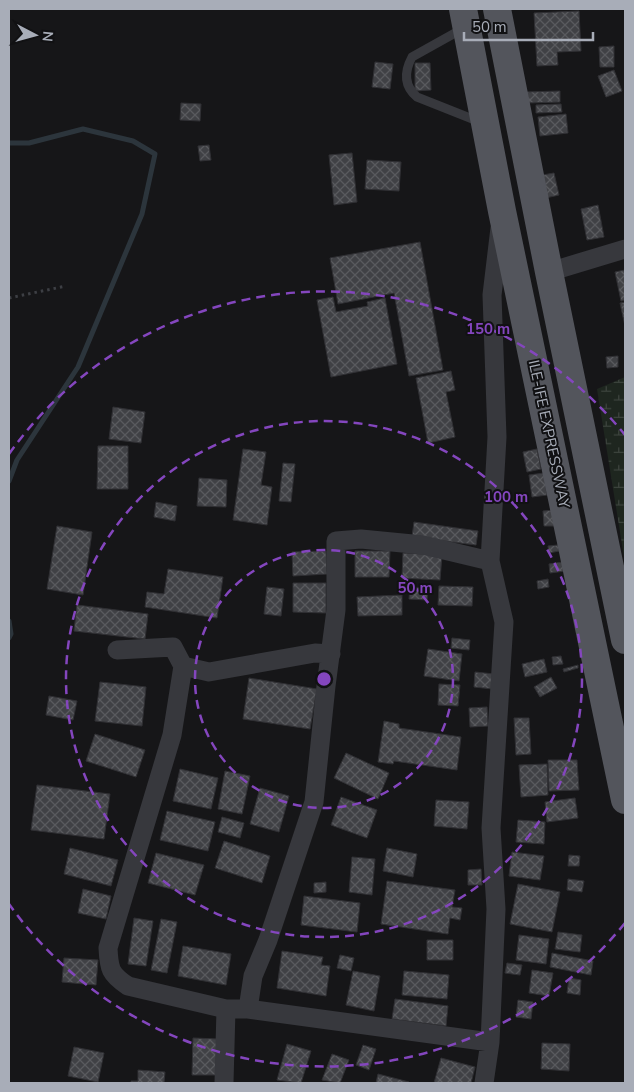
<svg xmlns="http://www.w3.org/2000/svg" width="634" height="1092" font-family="'Nunito Sans',sans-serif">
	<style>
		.wetland { fill: url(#wetland-marsh) }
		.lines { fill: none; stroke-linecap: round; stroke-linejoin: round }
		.stream { stroke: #2c353c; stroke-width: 5 }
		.building { fill: url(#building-cross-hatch); stroke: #303034 }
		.path { stroke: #3d3f44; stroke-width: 3; stroke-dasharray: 2.5 4; stroke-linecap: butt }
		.lane { stroke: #37383d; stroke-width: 9 }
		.street { stroke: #37383d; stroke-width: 19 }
		.primary { stroke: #53555c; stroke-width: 28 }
		.ring { fill: none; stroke: #8446be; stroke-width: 2.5; stroke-dasharray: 9 6 }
		.labels { text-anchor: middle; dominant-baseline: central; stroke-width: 4; stroke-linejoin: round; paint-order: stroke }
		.street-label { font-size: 15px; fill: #a8adb8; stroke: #111113 }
		.centre { fill: #8446be; stroke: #111113; stroke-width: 2.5 }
		.ring-label { font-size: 15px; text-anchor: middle; font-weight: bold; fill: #8446be; stroke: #111113; stroke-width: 4; stroke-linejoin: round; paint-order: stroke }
	</style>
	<defs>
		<pattern id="wetland-marsh" width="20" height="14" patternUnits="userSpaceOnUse" patternTransform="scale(1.25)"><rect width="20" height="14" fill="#1e261f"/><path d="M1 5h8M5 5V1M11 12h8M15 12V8" fill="none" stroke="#3c433d"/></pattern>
		<pattern id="building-cross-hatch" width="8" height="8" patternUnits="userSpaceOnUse" patternTransform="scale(1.25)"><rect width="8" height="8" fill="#404145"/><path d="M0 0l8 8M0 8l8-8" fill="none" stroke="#595a5e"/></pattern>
	</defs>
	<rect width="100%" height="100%" fill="#161618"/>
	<path class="wetland" d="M625,377V563L597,389Z"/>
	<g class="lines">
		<path class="stream" d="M9,143H29L83,129L133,141L155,154L142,214L78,367L17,460L9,481
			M9,621L11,634L9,638"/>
	</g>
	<path class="building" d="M579,11L581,51L557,52L558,65L537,66L534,13Z
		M614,46V67H600L599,47Z
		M375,62L393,64L390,89L372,87Z
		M415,63H430L431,90L415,91Z
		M614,70L622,91L606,97L598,76Z
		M560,91V102L526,103L525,92Z
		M181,103L201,104L200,121L180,120Z
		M561,104L562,112L536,113V105Z
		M566,114L568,133L540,136L538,117Z
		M209,145L211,160L200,161L198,146Z
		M352,153L357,202L334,205L329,155Z
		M367,160L401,162L399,191L365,189Z
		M554,173L559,195L541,199L537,176Z
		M598,205L604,237L587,240L581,209Z
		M420,242L443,370L409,376L394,293L338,304L330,258Z
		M625,270V300L621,301L615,272Z
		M333,297L336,312L368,306L367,302L385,298L397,364L331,377L317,300Z
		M625,302V326L620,303Z
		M618,356V367L607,368L606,357Z
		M451,371L455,390L446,392L455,437L428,443L416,378Z
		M113,407L145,412L141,443L109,439Z
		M98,446H128V489H97Z
		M243,449L266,452L261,485L272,487L267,525L233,520Z
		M537,449L541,469L527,472L523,452Z
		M283,463L295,464L291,502L279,501Z
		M544,473L547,495L532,497L529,475Z
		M199,478L227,480L226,507L197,506Z
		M156,502L177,506L175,521L154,517Z
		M554,510V526H544L543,511Z
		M414,522L478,531L476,545L412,537Z
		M57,526L92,532L83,595L47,589Z
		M558,545L559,551L549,553L548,546Z
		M326,551L327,574L293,576L292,552Z
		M355,551H390L389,577H355Z
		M403,553L442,555L440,580L402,578Z
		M563,562L565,571L550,573L549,564Z
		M168,569L223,577L217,618L145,607L147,592L164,594Z
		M548,579L549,587L538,589L537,581Z
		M293,583H326V613L293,612Z
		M439,586L473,587L472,606L438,605Z
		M267,587L284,589L281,616L264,614Z
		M410,587L428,588L427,600L409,599Z
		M402,595V615L358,616L357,597Z
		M77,605L148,614L145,639L74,631Z
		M452,638L470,640L469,650L451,648Z
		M428,649L462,654L459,681L424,676Z
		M561,656L563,664L553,665L552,657Z
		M544,659L547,672L525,677L522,664Z
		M578,665V668L564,672L563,669Z
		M475,672L494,674L493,689L474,687Z
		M551,677L557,688L540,697L534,687Z
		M249,678L317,689L310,729L243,719Z
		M100,682L146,687L142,726L95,721Z
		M439,684L460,685L458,706L438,705Z
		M49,696L77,701L73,720L46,715Z
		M487,707L488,726L470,727L469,708Z
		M514,718H529L531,754L516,755Z
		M384,721L399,724V728L461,737L457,770L394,761L393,764L378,762Z
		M95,734L145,750L136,777L86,761Z
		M346,753L389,773L378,799L334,778Z
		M548,760H577L579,790L549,791Z
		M547,764L548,795L521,797L519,765Z
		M180,769L218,778L211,809L173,801Z
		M225,771L250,776L242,814L218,809Z
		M37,785L110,794L104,839L31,830Z
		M260,788L289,796L279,832L250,824Z
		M341,797L377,810L367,838L331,825Z
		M575,798L578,818L547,822L545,802Z
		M436,800L469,802L467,829L434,826Z
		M167,811L215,822L208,851L160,840Z
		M222,817L244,823L240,838L218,832Z
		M518,820L545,822L544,844L516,842Z
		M224,841L270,856L262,883L215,868Z
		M70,848L118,860L111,886L64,874Z
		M387,848L417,854L413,877L383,871Z
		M512,852L544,856L540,880L509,876Z
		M156,853L204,865L195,895L148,883Z
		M569,855L580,856L579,866H568Z
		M352,857L375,859L372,895L349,892Z
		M481,869L482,885H468V870Z
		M568,879L584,881L582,892L567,890Z
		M387,881L455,890L452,907L462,908L460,920L450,918L448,934L381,924Z
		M326,882V892L314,893V883Z
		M518,884L560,892L552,932L510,924Z
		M83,889L111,896L106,919L78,913Z
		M304,896L360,903L357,932L301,925Z
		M134,918L153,921L146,966L128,964Z
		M161,919L177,922L167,973L151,970Z
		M558,932L582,935L580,952L555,949Z
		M519,935L549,939L546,964L516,960Z
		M427,940H453V960H427Z
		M183,946L231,954L226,985L178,976Z
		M282,951L323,957L321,965L330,966L326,996L277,988Z
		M552,953L593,961L591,975L550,967Z
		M340,955L354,958L351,971L337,968Z
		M64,958L98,960L96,985L62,982Z
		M507,963L522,965L520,975L505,973Z
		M532,970L553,973L549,996L529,993Z
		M353,971L380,976L374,1011L346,1005Z
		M404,971L449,975L447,999L402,995Z
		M569,978L581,980L580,995L567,993Z
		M395,999L448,1006L446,1026L392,1019Z
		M518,1000L533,1002L531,1019L516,1017Z
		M193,1038L218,1039L217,1075H192Z
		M542,1043L570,1044L569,1071L541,1069Z
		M287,1044L311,1051L301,1083L277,1080Z
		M363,1045L376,1049L369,1070L356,1065Z
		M74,1047L104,1053L98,1082L68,1076Z
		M332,1054L349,1060L340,1083L322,1080Z
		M441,1058L475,1067L471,1083H434Z
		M138,1070L165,1072L164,1083H131V1081H138Z
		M378,1074L409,1082V1083H376Z"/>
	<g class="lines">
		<path class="path" d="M9,298L66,286"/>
		<path class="lane" d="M464,28L412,57C404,72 404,86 417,97L480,122"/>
		<path class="street" d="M549,272L625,249
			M117,650L173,647L183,666L172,735L108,948C109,969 110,974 128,986L226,1009H248L490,1042
			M183,666L209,672L315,653L331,654
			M248,1009L253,976L268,940L314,802L326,686L336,610V541L361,539L423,545L490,561
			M224,1083L226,1009
			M484,1083L490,1042L496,909L491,828L504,622L490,561L497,437L492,295L500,228"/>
		<path class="primary" d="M463,9L502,211L625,800
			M497,9L549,272L625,640"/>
	</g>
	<g class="ring">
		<circle cx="324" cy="679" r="129"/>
		<circle cx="324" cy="679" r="258"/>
		<path d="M625 923A387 387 0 0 1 9 904M9 454A387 387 0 0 1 625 435"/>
	</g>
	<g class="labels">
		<g class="street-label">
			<text transform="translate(549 434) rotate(78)">ILE-IFE EXPRESSWAY</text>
		</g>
	</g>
	<circle cx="324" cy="679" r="8" class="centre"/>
	<g class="ring-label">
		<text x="488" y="334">150 m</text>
		<text x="506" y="502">100 m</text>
		<text x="415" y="593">50 m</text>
	</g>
	<rect width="634" height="1092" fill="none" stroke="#a8adb8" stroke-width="20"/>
	<g transform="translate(35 35) rotate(96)" stroke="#111113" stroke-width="4" paint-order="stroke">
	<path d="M0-4L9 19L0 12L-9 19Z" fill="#a8adb8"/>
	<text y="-8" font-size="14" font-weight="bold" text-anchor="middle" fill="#a8adb8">N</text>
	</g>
	<path d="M464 32v8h129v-8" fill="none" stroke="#a8adb8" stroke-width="2.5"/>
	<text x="472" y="32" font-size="15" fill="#a8adb8" stroke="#111113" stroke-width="4" paint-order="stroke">50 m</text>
</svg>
